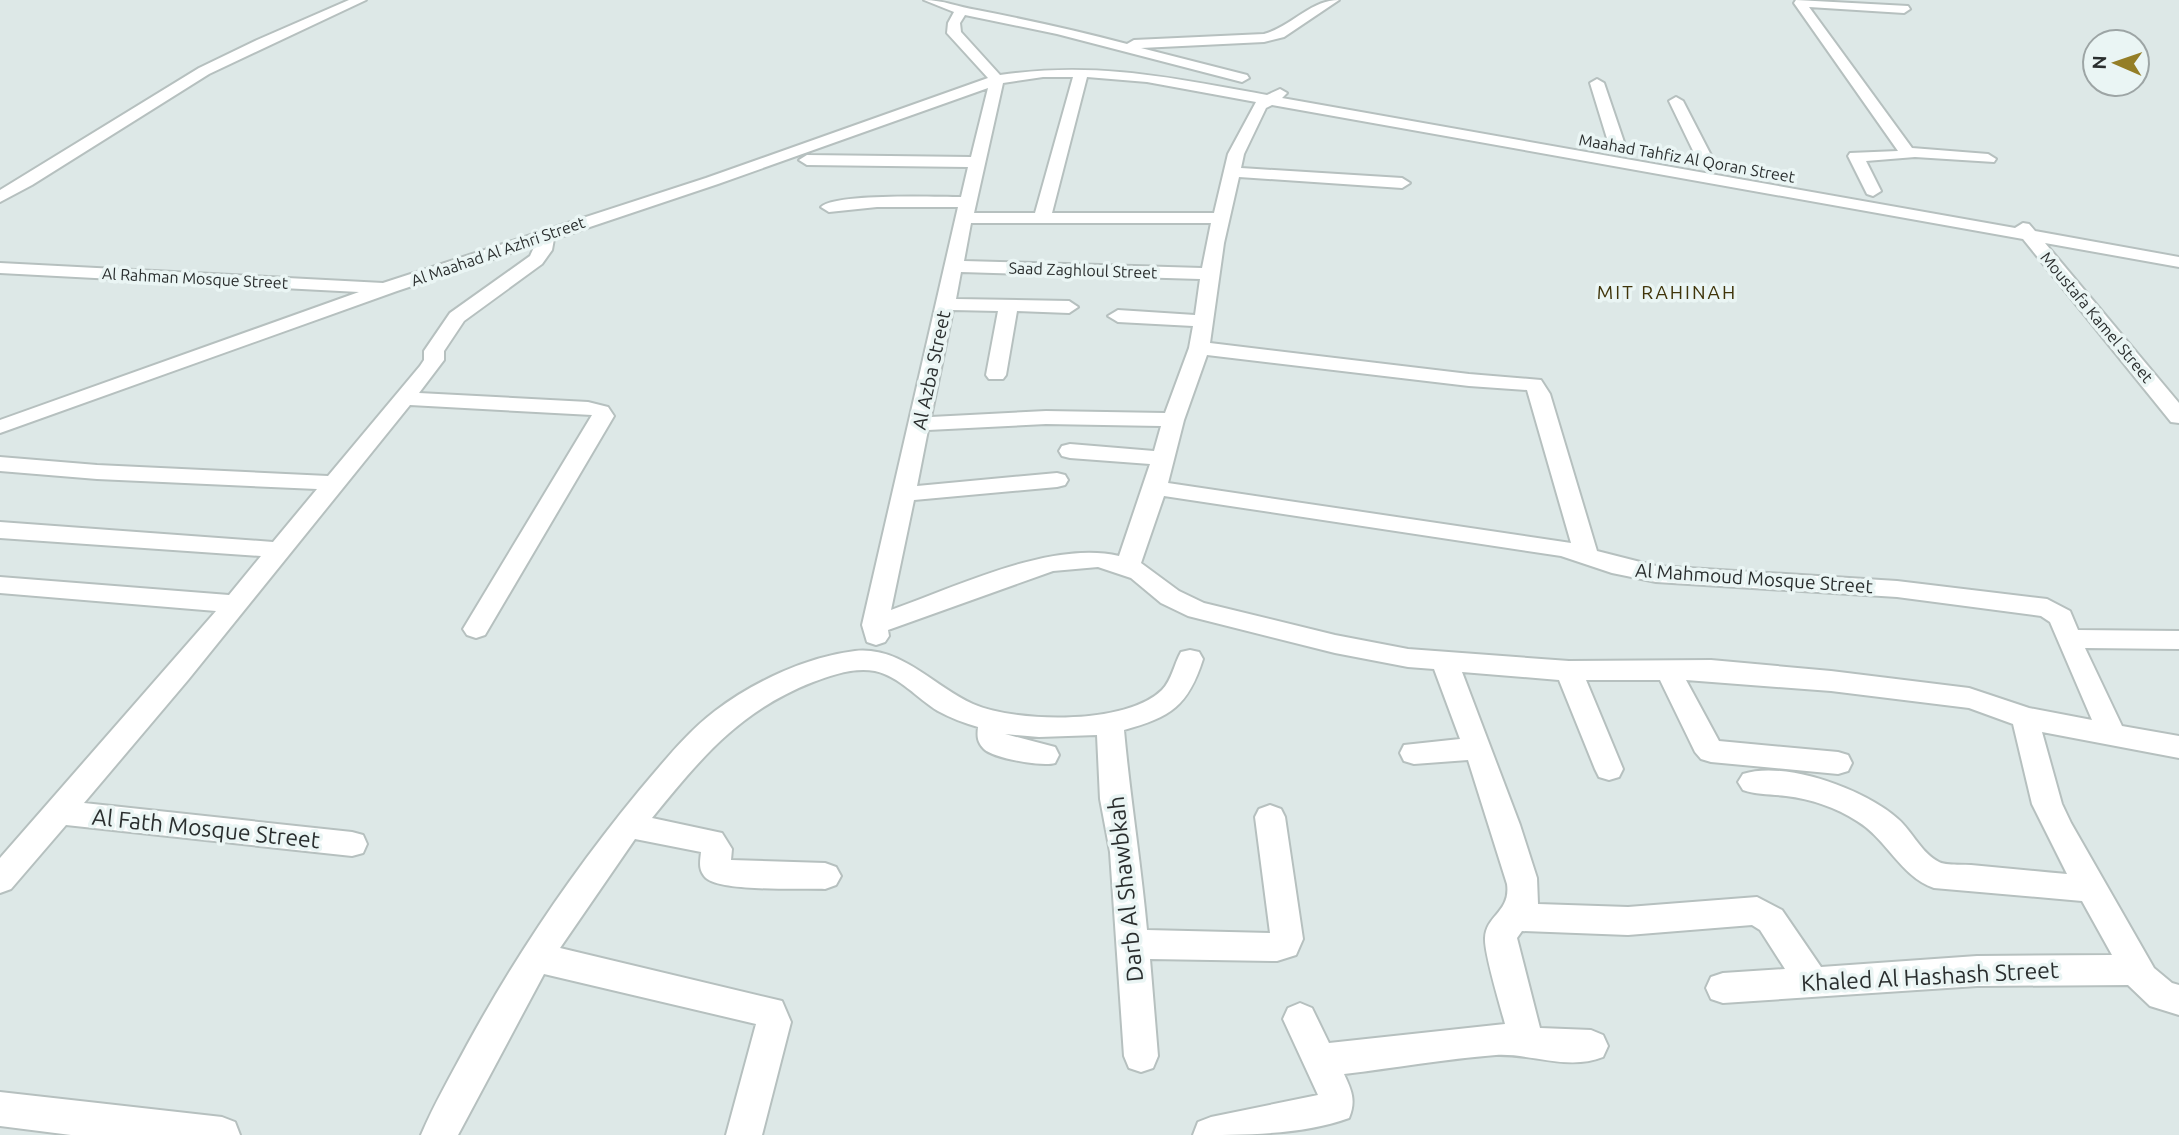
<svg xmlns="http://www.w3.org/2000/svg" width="2179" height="1135" font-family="Ubuntu,sans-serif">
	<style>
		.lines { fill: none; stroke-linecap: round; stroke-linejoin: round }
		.street-casing { stroke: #b6c0bf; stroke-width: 4 }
		.street { fill: #fff; fill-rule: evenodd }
		.labels { text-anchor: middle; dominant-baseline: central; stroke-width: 7; stroke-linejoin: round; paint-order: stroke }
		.far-street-label { font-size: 16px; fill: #2a2e2e; stroke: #eaf5f4 }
		.far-quarter-label { font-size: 19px; letter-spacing: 2px; fill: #3f3409; stroke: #eaf5f4 }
		.street-label { font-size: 19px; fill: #2a2e2e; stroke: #eaf5f4 }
		.near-street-label { font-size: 23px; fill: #2a2e2e; stroke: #eaf5f4 }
	</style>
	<rect width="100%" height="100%" fill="#dde8e7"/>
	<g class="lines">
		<defs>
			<path id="street" d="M349,0H366L209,74L32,185L0,202V190L199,68L257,40Z
				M924,0C943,0 958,7 977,10C1028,20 1078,31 1127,44L1134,40L1264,34C1291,27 1310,0 1339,0L1284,37L1264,42L1141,48L1247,75L1249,78L1242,82L1057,34L965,15L960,23L961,32L1000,75C1097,61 1172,78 1267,95L1280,89L1287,93L1282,98L2015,228L2023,223L2029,224L2035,231L2179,257V267L2045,243L2179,403V423L2171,422L2023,239L1272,105L1266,108L1244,154L1241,168L1402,178L1410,183L1402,188L1239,177L1224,243L1210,343L1469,374L1541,380L1550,394L1597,551L1656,566L1897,581L2047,599L2070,611L2078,630L2179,631V649L2085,648L2122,726L2179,736V758L2042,732L2062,804L2071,823L2154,968L2172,983L2179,985V1015L2150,1006L2128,985L1977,986L1723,1003L1711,999L1706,988L1711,977L1723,973L1785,969L1760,930L1752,925L1628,935L1522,931L1517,938L1540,1028L1591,1030L1603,1035L1608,1046L1603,1057C1568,1071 1531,1053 1496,1055C1445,1059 1394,1068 1344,1074C1352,1091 1356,1101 1349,1118C1303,1135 1243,1135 1193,1135L1198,1122L1211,1117L1318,1095L1283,1019L1288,1008L1300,1003L1312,1008L1329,1043L1505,1024C1500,1005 1484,953 1485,938C1486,915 1511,912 1507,884L1468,760L1414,764L1404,761L1400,753L1404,745L1460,739L1434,669L1408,667L1335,653L1188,616L1161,603L1131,578L1098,567L1053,571L888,630L889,636L885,642L876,645L867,642L862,625L958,207H877L829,212L821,207C834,193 937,197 961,197L968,167L807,165L799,160L807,155L971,157L988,88L718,184L554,239L552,250L542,264L464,321L444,351V360L419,393L588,402L608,407L614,416L485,635L476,638L467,635L463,629L592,415L410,405L188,680L84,803L352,832L363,835L367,844L363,853L352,856L66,825L11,889L0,893V858L216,611L0,593V577L229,595L261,556L0,538V522L273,542L317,489L97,479L0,471V457L97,465L328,476L420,366L424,360V351L450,313L530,256L535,245L397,291L0,433V420L359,292L0,273V263L383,283L706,178L988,78L947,33L948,23L954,12ZM1043,77H1073L1035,213H974L1003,83ZM1087,77L1147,82L1256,102L1228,154L1214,213H1052ZM971,223H1211L1202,268L964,261ZM961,272L1200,279L1195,315L1118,310L1108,316L1118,322L1193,326L1189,348L1165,413L1046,411L931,417L953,310L998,311L986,375L989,379H1003L1006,375L1017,311L1069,313L1078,307L1069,301L956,299ZM1207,355L1469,386L1527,390L1571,543L1168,483L1184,420ZM1046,424L1161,426L1154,451L1070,444L1062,446L1059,451L1062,456L1070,458L1150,464L1119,556C1052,540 956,587 891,610L914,500L1057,487L1065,485L1068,480L1065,475L1057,473L917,486L928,430ZM1164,496L1561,556L1612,573L1656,582L1897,597L2041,616L2050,622L2092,720L2029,708L1969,688L1831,671L1711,660L1569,661L1408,649L1335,635L1204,603L1179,591L1141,563ZM1462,672L1559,680L1595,769L1599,777L1609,780L1619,777L1623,769L1586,680H1660L1695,752L1701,759L1711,762L1838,774L1848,771L1852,763L1848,755L1838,752L1719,741L1686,680L1831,691L1969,708L2013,724L2032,804L2067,874C2035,871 2003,868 1971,865C1961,864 1947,866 1939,862C1922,854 1912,831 1898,819C1866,790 1786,760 1743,774L1738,782L1743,790C1757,795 1771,794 1786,796C1811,799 1835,807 1857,821C1887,839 1900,876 1934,888L2082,901L2112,955L1977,956L1821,967L1782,910L1757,897L1628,907L1538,904L1537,878L1520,825Z
				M1796,0L1908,6L1910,9L1904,13L1809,7L1912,148L1988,154L1996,159L1994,162L1915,157L1866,161L1881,191L1873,196L1867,194L1848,156L1850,153L1898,151L1794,3Z
				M1597,79L1604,83L1625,145L1622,148H1612L1609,145L1590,83Z
				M1676,97L1683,101L1714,161L1712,164H1700L1698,161L1669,101Z
				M1190,650L1199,652L1203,659C1188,706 1171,717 1124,730C1130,797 1141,863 1147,930L1270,933L1255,817L1259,809L1270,805L1281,809L1285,817L1303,939L1296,955L1277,961L1150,959L1158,1056L1153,1068L1141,1072L1129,1068L1124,1056L1110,852L1100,799L1097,735L1039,737L1005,734L1055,747L1059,755L1055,763C1042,767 993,758 984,749C977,742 977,736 978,727C964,723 951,718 938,711C918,699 899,676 875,671C854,667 832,675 813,682C739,711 701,758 652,818L722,833L732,849L731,860L825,863L836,867L841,876L836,885L825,889C801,888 722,892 706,878C698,870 700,862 701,852L635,839L560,948L782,1001L791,1022L762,1135H726L756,1024L544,974L458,1135H421C434,1104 451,1075 467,1045C516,955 573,871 638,792C662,764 685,734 715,711C753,682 806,657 855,651C902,646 934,687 973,704C1016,723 1127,725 1162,690C1172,680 1174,664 1181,652Z
				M0,1092L222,1117L235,1122L240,1135H71L0,1126Z"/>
		</defs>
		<use href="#street" class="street-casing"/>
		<use href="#street" class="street"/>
	</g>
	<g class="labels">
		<g class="far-street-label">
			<text transform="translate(1687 158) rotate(10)">Maahad Tahfiz Al Qoran Street</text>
			<text transform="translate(498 251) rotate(-19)">Al Maahad Al Azhri Street</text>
			<text transform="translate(1083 270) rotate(2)">Saad Zaghloul Street</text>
			<text transform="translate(195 278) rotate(3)">Al Rahman Mosque Street</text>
			<text transform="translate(2097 317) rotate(50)">Moustafa Kamel Street</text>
		</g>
		<g class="far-quarter-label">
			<text x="1667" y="292">MIT RAHINAH</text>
		</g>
		<g class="street-label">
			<text transform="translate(931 370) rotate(-78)">Al Azba Street</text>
			<text transform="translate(1754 578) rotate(4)">Al Mahmoud Mosque Street</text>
		</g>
		<g class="near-street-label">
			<text transform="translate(206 828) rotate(6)">Al Fath Mosque Street</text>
			<text transform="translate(1125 889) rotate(-96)">Darb Al Shawbkah</text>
			<text transform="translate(1930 976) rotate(-3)">Khaled Al Hashash Street</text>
		</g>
	</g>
	<g transform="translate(2116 63) rotate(272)"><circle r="33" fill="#eaf5f4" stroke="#9da5a5" stroke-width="2"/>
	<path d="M0-5L12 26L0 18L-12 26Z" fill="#947e26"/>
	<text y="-10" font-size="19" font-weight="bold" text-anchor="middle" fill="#2a2e2e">N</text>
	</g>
</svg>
